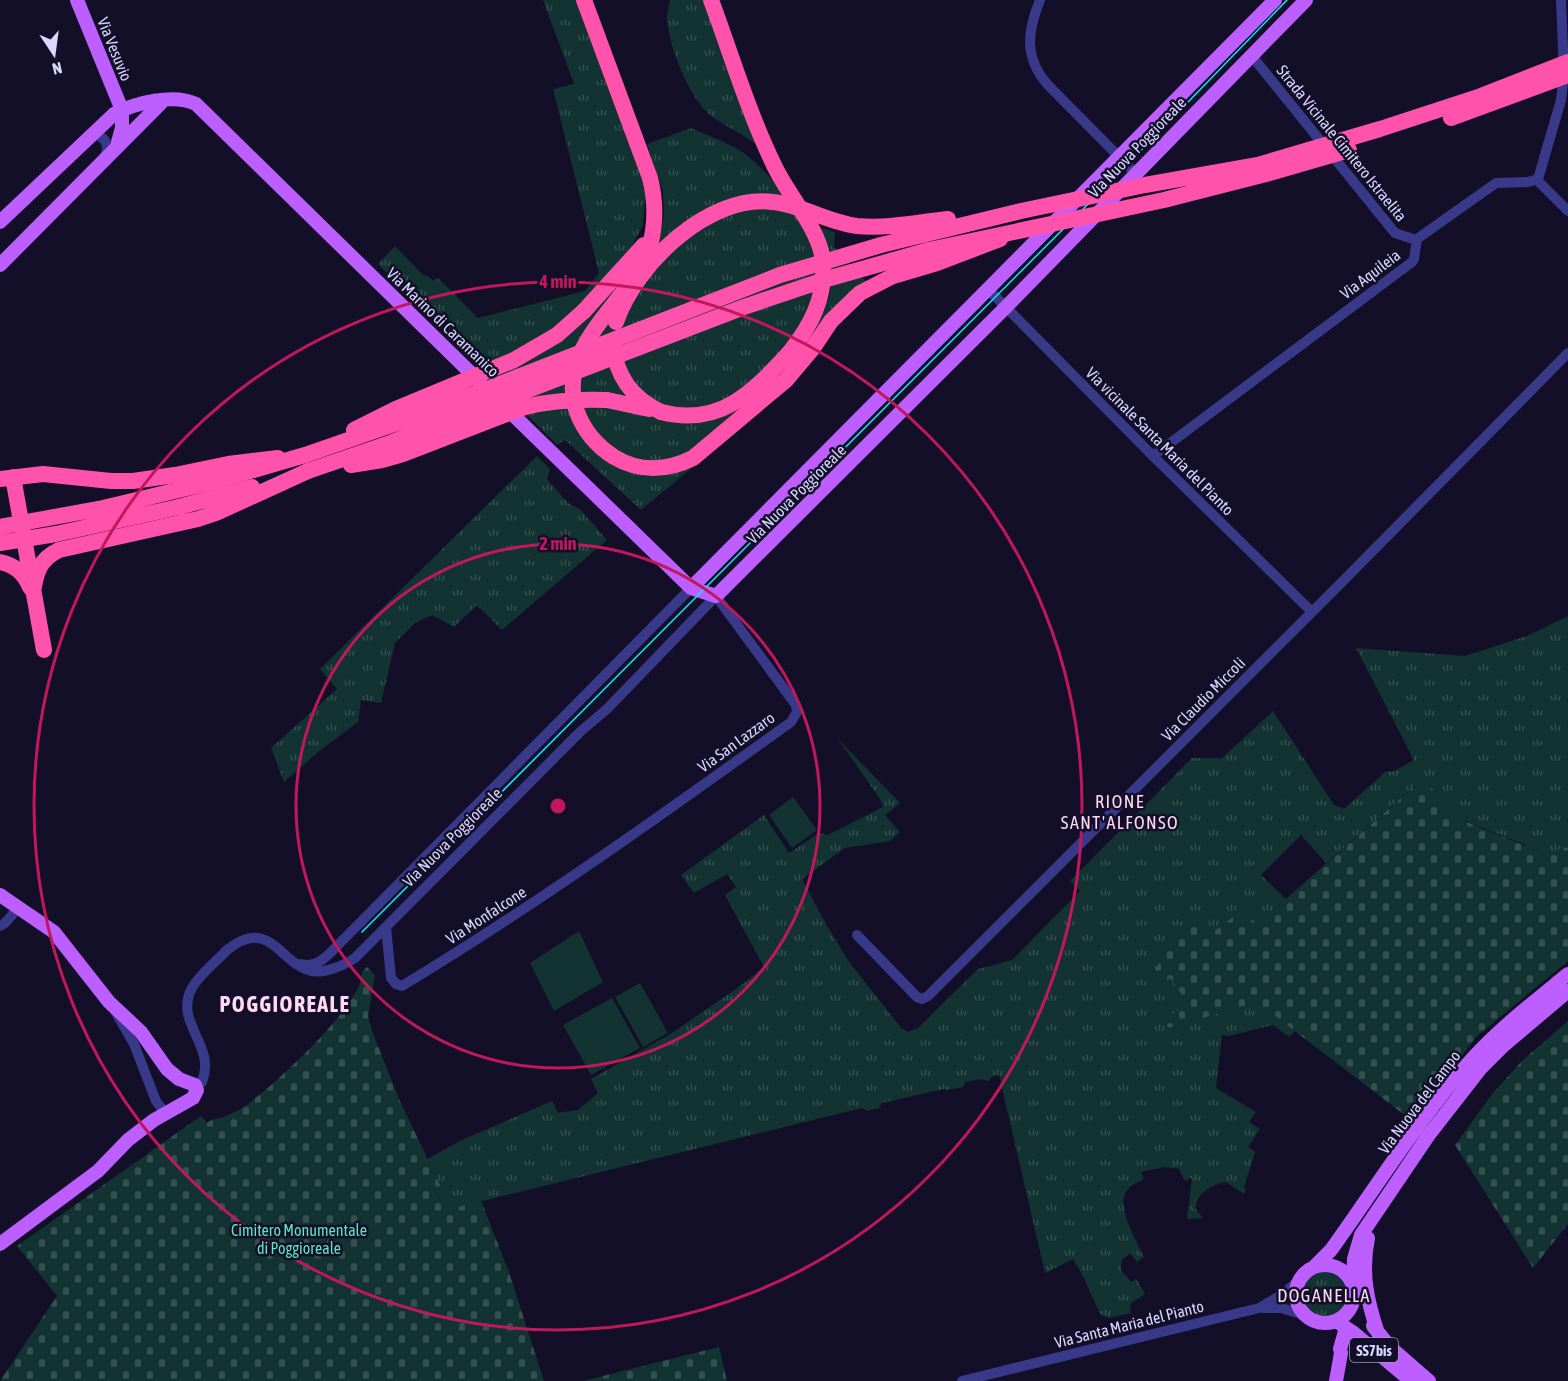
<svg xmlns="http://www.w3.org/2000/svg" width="1568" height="1381" font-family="'Asap Condensed',sans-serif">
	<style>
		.grass { fill: url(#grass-tufts) }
		.cemetery { fill: url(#cemetery-stones) }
		.garden { fill: #123331 }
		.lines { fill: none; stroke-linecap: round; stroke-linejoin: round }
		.minor { stroke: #393989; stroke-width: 10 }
		.major { stroke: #bd5eff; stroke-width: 14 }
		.highway { stroke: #ff52ab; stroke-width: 16 }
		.tram { stroke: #03efff; stroke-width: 1.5 }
		.highway-bridge { stroke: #ff52ab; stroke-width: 16 }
		.ring { fill: none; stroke: #c2185b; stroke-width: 3 }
		.labels { text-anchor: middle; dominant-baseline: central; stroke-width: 5; stroke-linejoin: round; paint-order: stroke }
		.shield { fill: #130f29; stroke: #9e9bbf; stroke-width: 1.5 }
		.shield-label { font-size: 15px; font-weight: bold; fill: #dad7ff }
		.street-label { font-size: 16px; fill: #dad7ff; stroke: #130f29 }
		.park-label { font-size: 16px; fill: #5ee4be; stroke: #130f29 }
		.neighbourhood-label { font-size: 18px; letter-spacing: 1.5px; fill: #ffd9f3; stroke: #130f29 }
		.district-label { font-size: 22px; font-weight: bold; letter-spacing: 1.5px; fill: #ffd9f3; stroke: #130f29 }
		.centre { fill: #c2185b; stroke: #130f29; stroke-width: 3 }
		.ring-label { font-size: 18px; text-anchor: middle; font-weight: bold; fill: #c2185b; stroke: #130f29; stroke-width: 5; stroke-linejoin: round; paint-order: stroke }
	</style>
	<defs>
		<pattern id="grass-tufts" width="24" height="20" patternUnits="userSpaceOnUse" patternTransform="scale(1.5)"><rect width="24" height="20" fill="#123331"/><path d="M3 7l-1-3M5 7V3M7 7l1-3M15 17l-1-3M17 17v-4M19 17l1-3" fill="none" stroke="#345050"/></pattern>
		<pattern id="cemetery-stones" width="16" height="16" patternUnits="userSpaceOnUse" patternTransform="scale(1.5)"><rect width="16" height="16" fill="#123331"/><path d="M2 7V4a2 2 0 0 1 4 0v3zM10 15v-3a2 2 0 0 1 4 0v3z" fill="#345050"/></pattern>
	</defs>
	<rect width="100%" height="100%" fill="#130f29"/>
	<path class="grass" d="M543,0H577L646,189L643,225L632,246L635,262L568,365L565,386L570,415L630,471L689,454L652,462L620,453L589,427L577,391L598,333L654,255L660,238L664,215L663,191L647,144L691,128C709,136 735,145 749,157C771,175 814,227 816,256C818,287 811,312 804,342C815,324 829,306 832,283C834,268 825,243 821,228L835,232L834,247L874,290L704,458L641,510L565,440L557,445L378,264L395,246L424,276L426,275L434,281L438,278L478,318L585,291L599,273L553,89L574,84Z
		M670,0H706L760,148C745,134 725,127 710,115C688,96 669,47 667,18C667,12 669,6 670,0Z
		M537,456L550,469L547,479L568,503L580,509L607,540L502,630L477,605L454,627L432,615L415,623L395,643L381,703L361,700L358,722L318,752L284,782L271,748L337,689L320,669Z
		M1568,616V848L1562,847L1546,860L1541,851L1525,848L1526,845L1465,821L1459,825L1424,778L1326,863L1301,835L1261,875L1286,899L1256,925L1239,920L1234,916L1212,933L1170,978L1188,1002L1165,1022L1169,1028L1257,1001L1295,1031L1289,1037L1273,1025L1229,1036L1222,1035L1216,1088L1256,1112L1249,1122L1260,1129L1248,1147L1255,1152L1244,1187L1246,1189L1244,1194L1226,1182C1211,1185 1198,1192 1195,1208L1203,1218L1187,1219L1192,1178L1185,1181L1179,1169L1165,1167L1141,1172L1144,1179C1139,1182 1132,1184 1128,1189C1114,1205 1137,1241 1144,1257L1137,1262L1130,1253L1122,1260L1121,1270L1131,1282L1136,1279L1145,1294L1130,1304L1131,1313L1109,1318L1100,1314L1084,1278L1073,1259L1045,1273L999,1075L993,1076L988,1081L981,1079L965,1082L963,1087L948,1090L944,1089L882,1103L879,1108L867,1111L862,1108L454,1208H446L434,1191L441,1187L427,1159L464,1139L552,1101L558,1113L578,1110L598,1093L591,1079L672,1033L736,989L764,967L725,895L736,887L727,874L694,893L681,875L764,815L789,853L819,833L821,834L824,833L826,836L883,807L880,799L838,739L900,803L885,815L900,832L890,841L845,848L802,879L827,926L850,963L902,1029L908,1032L918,1028L978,969L1012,960L1080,891L1070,881L1192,758H1222L1273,711L1334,805L1344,809L1385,772L1394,771L1414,760L1356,648L1465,656L1527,636Z
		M1300 1294a25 25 0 1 1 50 0a25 25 0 1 1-50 0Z"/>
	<path class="cemetery" d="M1424,778L1459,824L1464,821L1526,846V848L1541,851L1546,859L1562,847L1568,848V961L1476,1037L1456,1064L1449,1062L1443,1063L1437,1074L1441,1083L1411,1120L1257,1002L1169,1028L1164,1022L1187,1002L1170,978L1161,987L1156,982L1159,974L1156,968L1164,953L1197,921L1212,933L1234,916L1239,920L1245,912L1256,925Z
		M367,967L375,975L368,1016L372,1031L399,1099L441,1187L434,1191L446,1208H454L481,1201L509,1272L544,1381H0L57,1296L17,1246L201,1116L207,1123C213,1118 217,1119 224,1117C231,1114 239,1110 245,1106C271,1088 364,1004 362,972Z
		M1568,1021V1224L1533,1268L1455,1145L1493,1093L1522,1061Z
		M719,1347L727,1381H583Z"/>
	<path class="garden" d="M793,797L817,830L792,848L769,815Z
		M579,931L603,982L554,1011L530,963Z
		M640,983L668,1033L643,1047L615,997Z
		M612,998L640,1048L591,1075L563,1025Z"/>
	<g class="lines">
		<path class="minor" d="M1040,0C1027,32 1024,58 1048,85L1135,173
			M1251,55L1395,233L1416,240
			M90,135C105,134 110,144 105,157
			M1537,180L1568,211
			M989,290L1153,456L1312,612
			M1153,456L1412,262L1414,259L1417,239L1496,183L1528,182L1538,179L1561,100L1564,74L1561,0
			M0,926L5,923L18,908
			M857,935L917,997L922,999L928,996L1346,578L1568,353
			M301,964C317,969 328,955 339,944L691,588
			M115,1011L134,1044L156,1101L163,1110
			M202,1082C217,1045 173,1023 192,988C200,974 216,962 227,950C270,916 279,963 311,971C324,974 345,965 355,958L358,955L581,731L607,709L716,596L796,705L797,712L791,722C663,814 536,905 402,986L396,984L391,978L386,927
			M1262,1308H1281L1304,1315
			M962,1381L1259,1308L1283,1294L1297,1282"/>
		<path class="major" d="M77,0L122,110V128L118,142
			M0,222L114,114C135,103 174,93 196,104L480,382
			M0,265L162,102
			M504,406L691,588L716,596L1006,307L1306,0
			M691,588L1275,0
			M0,895L54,932L109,1002L141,1032L167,1069L179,1079L195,1085L197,1090L193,1098L154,1120L128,1140L98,1171L0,1244
			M1368,1238C1361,1272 1367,1301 1378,1333
			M1296 1294a29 29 0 1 1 58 0a29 29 0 1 1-58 0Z
			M1315,1266L1331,1250C1377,1186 1419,1118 1472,1059C1501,1027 1535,1001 1568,974
			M1353,1284L1354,1259L1361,1235L1428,1136L1481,1068L1502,1047L1568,991
			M1336,1321L1354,1333L1411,1381
			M1373,1326L1390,1347L1429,1381
			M1336,1381L1341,1353L1340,1349L1346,1328"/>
		<path class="highway" d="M584,0L650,178C657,205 656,239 643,263C617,310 556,352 577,412C584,431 597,446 614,457C639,472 667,471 693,458L786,380L813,348L831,321L860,293L893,276L937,263L1000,239
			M711,0C731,54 748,111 773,163C787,195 819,227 823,261C826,297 811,326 789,353
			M584,311L644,245
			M613,344C616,377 632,398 661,412
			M607,400L649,409
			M13,477L44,650
			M0,479L43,474L111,481H133L175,475L228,464L278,458
			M179,507L252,487
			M0,562C15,565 24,573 30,587
			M33,592C36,572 40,559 59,550L198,519L216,513L308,471"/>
		<path class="tram" d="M362,932L1127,165L1287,0"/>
		<path class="highway-bridge" d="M1451,118L1568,75
			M616,322C635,265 709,193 773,202C802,205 827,222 857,226C887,229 919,222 948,219
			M661,412C720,427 752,393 789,353
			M354,430L396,409L514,360L557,335L584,311
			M351,465L382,460L403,454L525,407C553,400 579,399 607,400
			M308,471L390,443L744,307L827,279L929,250L1164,200L1266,174L1349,150
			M0,527L103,508L212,482L305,455L423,414L780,275L881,245L1021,211L1145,185L1258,165L1380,129L1481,96L1568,62
			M0,543L56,534L179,507"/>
	</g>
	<g class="ring">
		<circle cx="558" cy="806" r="262"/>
		<circle cx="558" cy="806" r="524"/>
	</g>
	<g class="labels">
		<rect class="shield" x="1350" y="1338" width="48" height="24" rx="4.5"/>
		<g class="shield-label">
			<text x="1374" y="1350">SS7bis</text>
		</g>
		<g class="street-label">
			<text transform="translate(115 49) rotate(68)">Via Vesuvio</text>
			<text transform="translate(1342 143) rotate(51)">Strada Vicinale Cimitero Istraelita</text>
			<text transform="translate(1137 147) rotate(-46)">Via Nuova Poggioreale</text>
			<text transform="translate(1370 274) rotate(-37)">Via Aquileia</text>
			<text transform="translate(443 322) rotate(44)">Via Marino di Caramanico</text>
			<text transform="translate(1160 441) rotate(45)">Via vicinale Santa Maria del Pianto</text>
			<text transform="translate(796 494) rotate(-45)">Via Nuova Poggioreale</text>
			<text transform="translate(1203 699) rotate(-45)">Via Claudio Miccoli</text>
			<text transform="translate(736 742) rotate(-36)">Via San Lazzaro</text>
			<text transform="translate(452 837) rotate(-45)">Via Nuova Poggioreale</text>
			<text transform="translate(486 915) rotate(-33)">Via Monfalcone</text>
			<text transform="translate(1419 1102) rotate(-53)">Via Nuova del Campo</text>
			<text transform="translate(1129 1324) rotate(-14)">Via Santa Maria del Pianto</text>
		</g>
		<g class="park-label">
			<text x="299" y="1230">Cimitero Monumentale<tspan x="299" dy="18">di Poggioreale</tspan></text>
		</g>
		<g class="neighbourhood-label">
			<text x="1120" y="801">RIONE<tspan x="1120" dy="21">SANT'ALFONSO</tspan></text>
			<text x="1324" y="1295">DOGANELLA</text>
		</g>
		<g class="district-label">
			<text x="285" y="1004">POGGIOREALE</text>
		</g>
	</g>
	<circle cx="558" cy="806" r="9" class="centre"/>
	<g class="ring-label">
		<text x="558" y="288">4 min</text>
		<text x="558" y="550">2 min</text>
	</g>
	<g transform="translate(54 54) rotate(167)" stroke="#130f29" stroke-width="4.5" paint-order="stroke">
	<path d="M0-4.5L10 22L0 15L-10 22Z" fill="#dad7ff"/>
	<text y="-9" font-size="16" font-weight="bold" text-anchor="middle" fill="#dad7ff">N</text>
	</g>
</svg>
